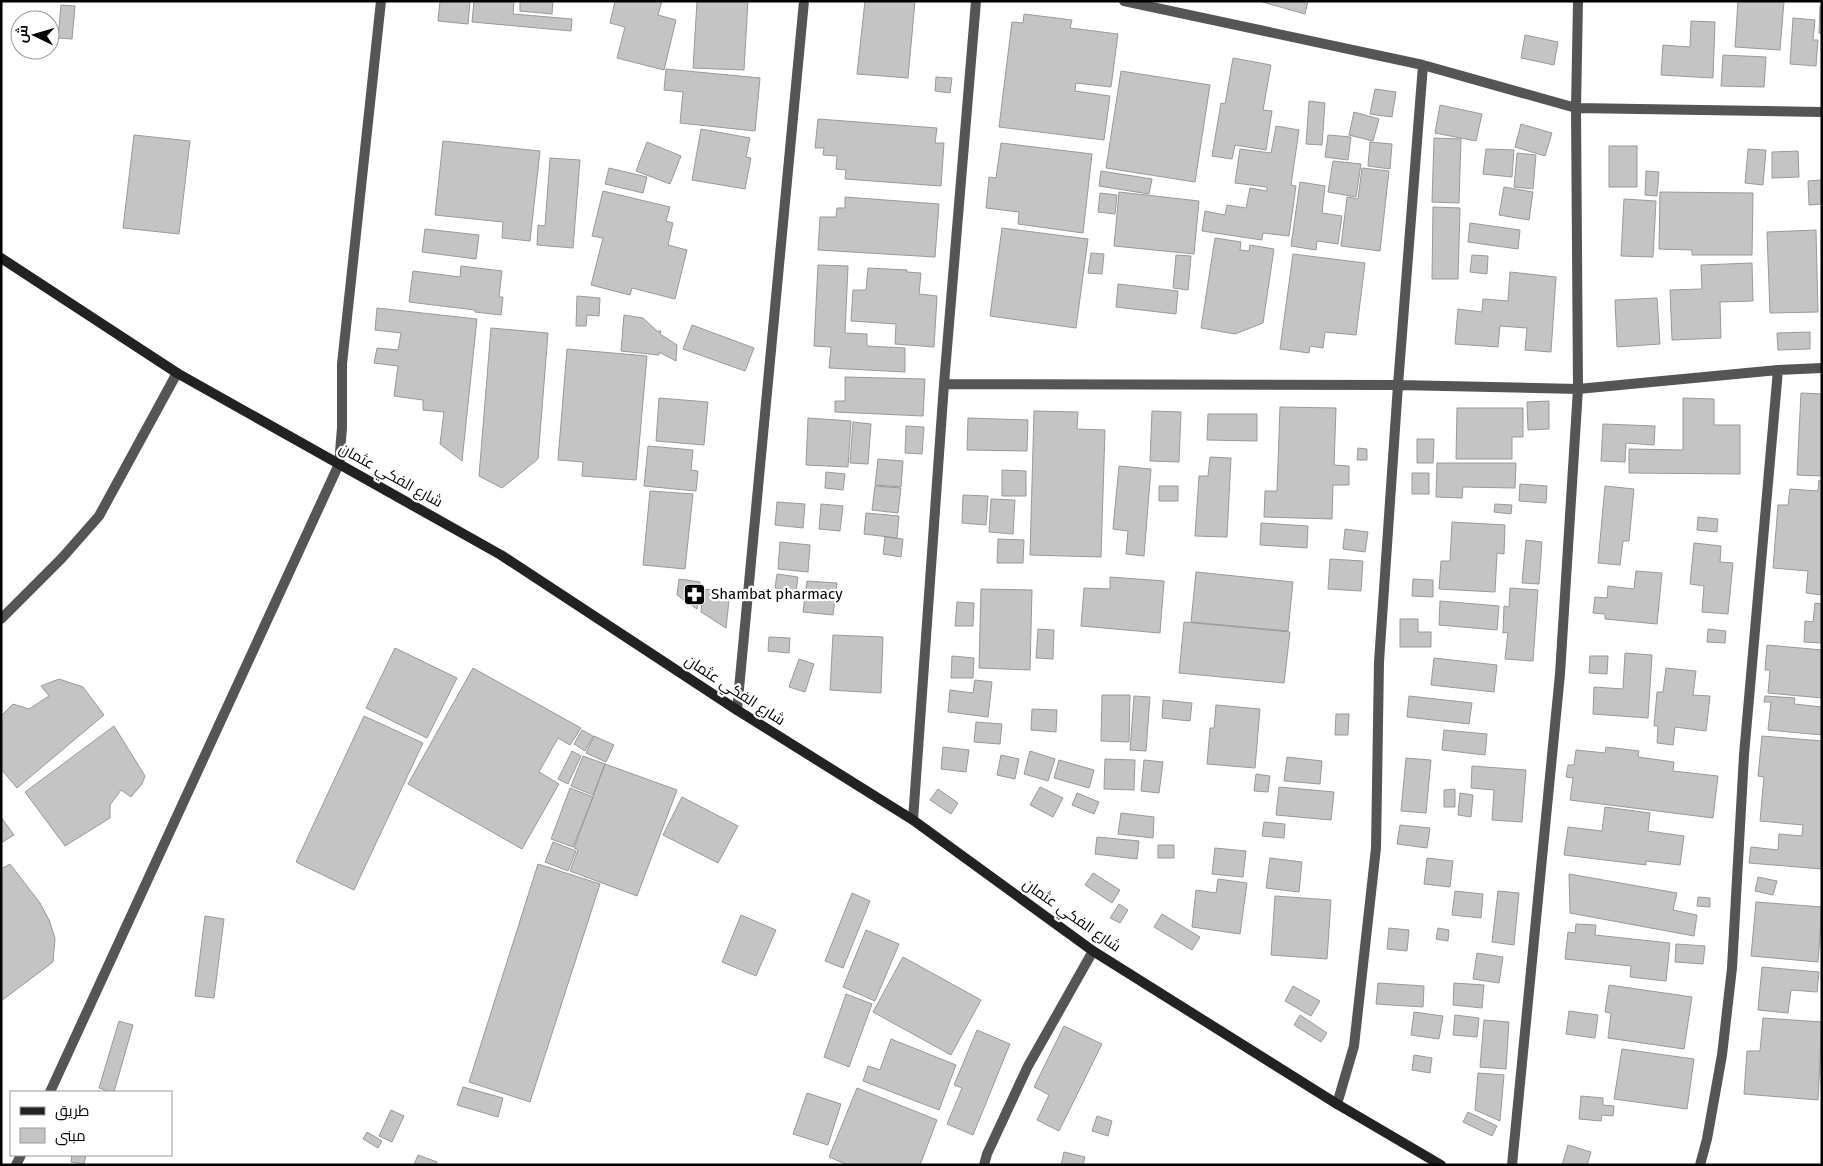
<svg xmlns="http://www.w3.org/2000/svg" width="1823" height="1166" font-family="'Fira Sans',Cairo,sans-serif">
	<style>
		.building { fill: #c4c4c4; stroke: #999 }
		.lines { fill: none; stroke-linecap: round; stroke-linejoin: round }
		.street { stroke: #555; stroke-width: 10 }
		.secondary { stroke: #222; stroke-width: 10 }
		.labels { text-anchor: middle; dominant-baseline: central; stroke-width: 4.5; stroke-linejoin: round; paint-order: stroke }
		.street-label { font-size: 15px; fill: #000; stroke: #fff }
		.poi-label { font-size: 15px; fill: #000; stroke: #fff; text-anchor: start }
	</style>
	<rect width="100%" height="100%" fill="#fff"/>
	<path class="building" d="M440,1H470L468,24L438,21Z
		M474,1H514L513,14L572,19L571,31L472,22Z
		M520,1H553L552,14L520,11Z
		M615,1H662L658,15L676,20L664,70L617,58L625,27L610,23Z
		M697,1H748L744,70L693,68Z
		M865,1H915L908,78L857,74Z
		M1259,1H1308L1305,14Z
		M1738,1H1784L1780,50L1735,47Z
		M61,5L75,6L72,39L58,38Z
		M1820,6H1822V34L1819,33Z
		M1024,14L1072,20L1070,28L1118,34L1111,87L1076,83L1075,91L1110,96L1104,140L999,127L1012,22L1023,23Z
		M1793,18L1815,20L1813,40H1818L1816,66L1790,64Z
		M1691,21L1715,22L1713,78L1661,75L1663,45L1690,47Z
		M1525,35L1558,42L1554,65L1521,58Z
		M1723,55L1766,57L1764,87L1721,86Z
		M1233,58L1271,65L1263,110L1272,111L1266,150L1235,145L1232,159L1212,156L1221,103L1225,104Z
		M666,69L760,78L755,131L680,123L683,92L664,90Z
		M1121,71L1210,85L1195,182L1106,168Z
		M936,77L952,78L950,93L935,91Z
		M1375,89L1396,92L1392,117L1370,114Z
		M1309,101L1325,103L1322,145L1306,144Z
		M1440,105L1482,114L1476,141L1435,133Z
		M1354,112L1379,119L1373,141L1349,135Z
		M818,119L937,128L935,143H944L941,186L845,179L846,170L836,169L837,156L823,155L824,148H815Z
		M1521,124L1552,133L1545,156L1515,147Z
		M1276,126L1299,130L1291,185L1296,186L1289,236L1263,233L1262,240L1202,231L1205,211L1225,215L1227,205L1246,208L1250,188L1267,191V187L1235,183L1240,149L1271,153Z
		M701,129L750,138L746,157L751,158L745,189L692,180Z
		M134,135L190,141L179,234L123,228Z
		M1328,135L1351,137L1348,160L1325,157Z
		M1434,138L1461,139L1459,203L1432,202Z
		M443,141L540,151L530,241L502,238L503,222L435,215Z
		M647,142L681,156L670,184L636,171Z
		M1370,142L1392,144L1390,169L1368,166Z
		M1001,143L1092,154L1083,233L1018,224L1019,212L986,208L989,177L996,178Z
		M1609,146H1637V187H1609Z
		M1486,149L1514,150L1512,177L1483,174Z
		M1748,149L1766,150L1763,185L1745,183Z
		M1798,151L1799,177L1772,178V152Z
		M1517,153L1536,155L1533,189L1514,187Z
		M550,158L580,160L573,248L537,245L538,225L545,226Z
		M1333,161L1361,164L1356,197L1328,192Z
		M609,168L647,177L643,193L605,184Z
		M1362,168L1389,171L1380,251L1341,246L1347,197L1358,199Z
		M1101,171L1152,179L1149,194L1099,186Z
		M1646,171L1659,172L1657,196L1645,195Z
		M1822,180V204L1809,205L1808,181Z
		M1300,182L1325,186L1322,213L1342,216L1338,244L1317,241L1316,250L1291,246Z
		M1504,187L1533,192L1529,220L1499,215Z
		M603,191L670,207L666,221L673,223L668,245L687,250L675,299L632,288L630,295L591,285L603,238L592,236Z
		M1119,192L1199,201L1194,254L1114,246Z
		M1660,192L1753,193L1752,255H1692V250L1659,249Z
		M1100,193L1117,195L1115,214L1098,212Z
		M845,197L939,204L935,257L818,250L820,217H836L837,208H845Z
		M1624,199L1656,201L1653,257L1621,256Z
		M1433,207L1460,208L1458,279H1432Z
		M1470,223L1520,230L1518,249L1468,242Z
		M1002,228L1088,239L1076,328L990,316Z
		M425,229L479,235L476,259L422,252Z
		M1816,230L1818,312L1770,313L1767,232Z
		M1215,238L1241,242L1240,250L1249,251L1250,245L1274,249L1263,323L1235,334L1201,328Z
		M1091,253L1104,254L1102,274L1088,273Z
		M1293,254L1365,263L1356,335L1325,332L1323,348L1310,346L1309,353L1280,349Z
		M1176,255L1191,256L1188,290L1173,288Z
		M1472,255L1488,256L1487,274L1470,272Z
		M1752,263L1753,301L1720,302L1721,338L1672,340L1670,290L1702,289L1701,265Z
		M818,265L848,266L845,333L867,334V346L905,348V372L829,368L831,347L814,346Z
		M461,266L502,271L499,297H503L501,315L475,312V310L409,302L413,271L460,277Z
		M868,268L907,270V272L921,273L919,294L937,296L934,347L895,344L896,324L851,321L853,290H866Z
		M1510,272L1556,277L1551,352L1525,350L1527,328L1500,326L1498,347L1455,344L1458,309L1482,312L1483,299L1508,301Z
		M1118,284L1178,291L1176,314L1116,307Z
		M577,296L600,298L599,316L587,315L586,326H576Z
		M1657,298L1660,344L1617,347L1615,300Z
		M377,308L477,319L462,461L440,444L444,412L423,410V400L394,396L398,366L374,363L377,348L398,350L401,333L375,330Z
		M624,315L643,318L657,331H661L660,334L677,345L676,361L659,352V355L621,351Z
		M692,325L754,348L745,371L683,349Z
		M491,328L548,333L538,459L502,488L479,476Z
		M1810,332V349L1778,350L1777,333Z
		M567,349L647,356L636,480L582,476L583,462L558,460Z
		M845,377L925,379L923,416L835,412V401H845Z
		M1801,393L1822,394V476L1797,475Z
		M659,398L708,402L704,445L656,441Z
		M1683,398L1714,399V425H1740V474L1629,473V449L1683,450Z
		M1549,401V429L1528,430L1527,402Z
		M1280,407L1336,408L1334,465L1349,466V485H1333L1332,519L1264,517L1265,491H1277Z
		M1457,408H1523V437H1512V459H1456Z
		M1034,411L1078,412L1077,429L1105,430L1101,557L1030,555Z
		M1152,411L1181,412L1179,462L1150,461Z
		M1208,414H1257V441L1207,440Z
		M808,418L851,421L848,467L806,465Z
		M968,418L1028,420L1027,451L967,450Z
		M853,422L871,424L868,464L850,463Z
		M1603,424L1655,426L1654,445L1626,443L1625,462L1601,461Z
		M906,426L924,427L922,454L905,453Z
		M1417,439H1434L1433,463H1417Z
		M648,446L693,450L691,470L698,471L696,491L644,486Z
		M1358,448L1367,449V460H1357Z
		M1210,457L1231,458L1227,537L1195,536L1199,476H1208Z
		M878,459L903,461L901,487L875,485Z
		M1437,463H1516L1515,488L1463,487L1462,498L1436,497Z
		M1119,466L1151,469L1144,556L1126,554L1128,531L1113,529Z
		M1002,470L1026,471V496H1002Z
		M826,472L845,474L843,490L825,488Z
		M1412,473H1429V494H1412Z
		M1819,480L1822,481V595L1806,593L1808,571L1773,568L1778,505H1788L1790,489L1818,491Z
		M1520,484L1547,486L1546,503L1519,501Z
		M875,486L901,488L898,513L872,510Z
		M1159,486H1178V501H1159Z
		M1605,486L1634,489L1629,541H1623L1620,565L1598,563Z
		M650,491L693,494L685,569L643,565Z
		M963,495L988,496L986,525L962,523Z
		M991,499L1015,500L1013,534L989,532Z
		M777,502L805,504L803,528L775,525Z
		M821,504L843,506L840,531L819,529Z
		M1495,504L1512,505L1511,514L1494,512Z
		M866,513L899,516L897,538L864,534Z
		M1698,517L1718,519L1717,532L1697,530Z
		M1452,522L1505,525L1504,554L1497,553L1495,592L1439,589L1441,561H1450Z
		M1261,523L1308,526L1307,548L1260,545Z
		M1345,529L1368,532L1365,552L1343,549Z
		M885,537L903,539L901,557L883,554Z
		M998,539L1024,540L1023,563H997Z
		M1526,540L1542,542L1539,584L1522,583Z
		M780,542L810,545L808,572L778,569Z
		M1694,543L1721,546L1720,562L1733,563L1728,614L1702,612L1704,586L1690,584Z
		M1330,559L1363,561L1361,591L1328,589Z
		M1636,571L1662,573L1657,624L1605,619V614L1593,613L1595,597L1607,598L1608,586L1634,589Z
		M1196,572L1293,582L1288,631L1191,622Z
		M777,574L798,577L796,592L775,588Z
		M1110,577L1164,581L1160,633L1081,626L1084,588L1110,589Z
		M679,579L700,582L697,609L677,595Z
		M1413,579L1433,580V597L1412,596Z
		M807,581L837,583L833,615L803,612Z
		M1510,588L1538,590L1533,661L1505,659L1508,632L1503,633L1504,606L1509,607Z
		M703,589L730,591L726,628L701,612Z
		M981,589L1032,590L1030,670L979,668Z
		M1440,601L1499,606L1497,630L1439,625Z
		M957,602L974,603L973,626H955Z
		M1815,603L1822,604V643L1804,642L1805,621L1813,622Z
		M1400,619H1418V632H1431V647H1400Z
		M1184,622L1290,632L1284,683L1179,673Z
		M1038,629L1054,630L1053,659L1036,658Z
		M1708,629L1726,631L1725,643L1707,642Z
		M833,635L883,637L881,693L830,690Z
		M769,637L790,638L789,653L768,651Z
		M1767,645L1822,650V698L1768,693L1770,670H1765Z
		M395,648L457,678L427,738L366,708Z
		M1625,653L1652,655L1648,718L1593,714L1594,687L1623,689Z
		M952,656L974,658L973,678H951Z
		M1590,656H1608L1607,674L1589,673Z
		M1434,658L1497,665L1494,692L1431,685Z
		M799,659L814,664L805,692L789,687Z
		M473,668L581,728L570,745L558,738L539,772L559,784L522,849L408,784Z
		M1666,668L1696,671L1693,695L1710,696L1706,731L1675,727L1673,745L1657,743L1658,726H1654L1657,692H1663Z
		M59,679L83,687L104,715L17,788L1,769V716L13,704L29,709L49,696L41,686Z
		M975,680L992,682L988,717L948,712L950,690L973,693Z
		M1102,695H1130L1129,742L1101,741Z
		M1134,696L1150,697L1146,751L1130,750Z
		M1409,696L1472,703L1469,724L1407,717Z
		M1765,696L1795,698L1794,704L1822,707V735L1768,730L1771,702H1764Z
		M1163,700L1192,703L1190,721L1162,718Z
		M1216,705L1260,709L1255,768L1207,764L1210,728H1214Z
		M1032,709L1057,710L1056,732L1031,730Z
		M1336,714H1349L1348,735H1335Z
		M364,716L423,743L354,890L296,862Z
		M976,722L1002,724L1000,744L974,742Z
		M114,726L145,776L142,784L131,797L121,790L110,805V818L65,846L25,792Z
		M582,730L593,736L585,751L574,744Z
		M1444,730L1487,734L1485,755L1442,750Z
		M594,736L614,745L606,762L586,753Z
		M1762,736L1822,741V869L1749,863L1751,847L1778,850L1779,834L1802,836L1803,825L1760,821L1764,777L1758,776Z
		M943,747L969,750L966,772L941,769Z
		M1606,747L1639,751L1638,757L1674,762L1673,771L1718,776L1713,818L1570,800L1573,778L1566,777L1568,765H1574L1576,750L1605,753Z
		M572,751L581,756L568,784L558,779Z
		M1030,751L1055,759L1048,781L1024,774Z
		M1001,755L1019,759L1015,779L997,775Z
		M583,756L605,764L593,795L571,786Z
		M1287,757L1322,761L1320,784L1284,781Z
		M1406,758L1431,760L1426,813L1401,811Z
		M1105,759L1135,760L1134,790L1104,789Z
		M1059,760L1094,770L1089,788L1054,778Z
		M1144,760L1163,762L1159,793L1141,791Z
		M605,764L677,790L637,896L570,871L578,850L574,848Z
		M1472,766L1526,770L1522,822L1492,820L1494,790L1471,788Z
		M1256,774L1270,776L1268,792L1254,791Z
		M1040,787L1063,798L1053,817L1030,805Z
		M1279,787L1334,792L1331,820L1276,815Z
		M570,788L593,797L573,847L551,839Z
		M938,789L958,803L951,814L930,800Z
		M1455,789V807H1444V790Z
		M1077,793L1099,802L1094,814L1072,805Z
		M1460,793L1473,795L1471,817L1458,815Z
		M682,797L738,826L718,863L663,835Z
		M1605,807L1650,813L1648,831L1684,836L1680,865L1646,861V865L1564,855L1568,827L1602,831Z
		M1121,813L1154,817L1153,838L1118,834Z
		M1,817L14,835L1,843Z
		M1264,822L1285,824L1284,838L1262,836Z
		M1400,825L1430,828L1427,848L1397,844Z
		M1097,837L1139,841L1137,859L1095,854Z
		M553,842L576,851L568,871L545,862Z
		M1158,845H1174V858H1158Z
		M1215,848L1246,851L1243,877L1212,874Z
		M1270,858L1302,862L1299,892L1266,888Z
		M1427,858L1453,861L1450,887L1424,884Z
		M10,864L40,903L49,920L55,938L53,962L1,1001V869Z
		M538,864L600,884L530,1102L469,1082Z
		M1093,873L1120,890L1112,903L1085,885Z
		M1569,874L1677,893L1673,910L1697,915L1694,936L1570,913Z
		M1758,877L1777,881L1773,895L1755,891Z
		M1218,879L1247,883L1240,934L1192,927L1196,890L1216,893Z
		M1455,891L1483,894L1481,918L1452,915Z
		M1498,891L1519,893L1514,945L1492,942Z
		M852,893L870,901L843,968L825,961Z
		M1275,896L1331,900L1327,959L1271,955Z
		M1698,897L1710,898V907L1697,906Z
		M1756,902L1822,907L1818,962L1751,956Z
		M1119,904L1128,910L1120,923L1110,918Z
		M1162,914L1200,937L1192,950L1154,927Z
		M741,915L776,930L756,976L722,962Z
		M205,916L224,919L214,998L195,996Z
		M1576,924L1596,925L1595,935L1670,943L1666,981L1630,977L1631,966L1565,959L1568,932L1575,933Z
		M1389,928L1409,930L1407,951L1387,949Z
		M1438,928L1449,930L1448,941L1436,939Z
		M866,930L899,944L875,1001L843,987Z
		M1676,944L1705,946L1703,964L1675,962Z
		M1477,953L1503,957L1499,983L1473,979Z
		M903,957L981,1000L951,1055L873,1012Z
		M1762,967L1819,972L1817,992L1791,990L1788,1013L1758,1010Z
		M1378,983L1424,986L1423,1007L1376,1004Z
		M1454,983L1484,985L1482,1008L1453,1005Z
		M1609,985L1692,997L1684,1049L1608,1038L1611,1013L1605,1012Z
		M1293,986L1320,1001L1311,1016L1285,1001Z
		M846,994L872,1004L849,1067L824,1057Z
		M1569,1011L1598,1015L1595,1038L1566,1034Z
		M1414,1012L1443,1016L1439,1039L1411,1035Z
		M1300,1015L1327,1033L1321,1042L1294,1025Z
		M1455,1015L1479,1018L1477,1037L1453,1035Z
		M1763,1018L1822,1022L1818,1100L1744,1094L1747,1051H1760Z
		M1484,1020L1509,1022L1506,1069L1480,1067Z
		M119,1021L133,1025L114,1092H111L99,1088Z
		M1064,1026L1102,1044L1059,1131L1037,1120L1049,1095L1034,1087Z
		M977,1030L1010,1044L973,1135L947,1124L962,1088L954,1085Z
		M891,1039L956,1065L939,1110L863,1081L868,1066L880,1070Z
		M1622,1049L1694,1059L1687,1109L1614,1099Z
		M1414,1055L1432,1058L1430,1073L1412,1070Z
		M1478,1073L1504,1075L1500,1121L1475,1110Z
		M463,1087L503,1098L498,1117L457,1105Z
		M857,1088L937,1120L920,1165H848L829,1157Z
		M807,1093L841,1104L828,1145L793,1134Z
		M1581,1096L1603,1098V1105L1614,1106L1613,1116L1602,1115L1601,1121L1579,1119Z
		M391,1110L404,1116L392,1142L379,1136Z
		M1468,1112L1497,1126L1492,1136L1463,1122Z
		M1097,1116L1112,1121L1108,1136L1092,1131Z
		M367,1132L382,1141L378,1148L363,1139Z
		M1568,1145L1591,1152L1587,1165H1562Z
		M1064,1152L1085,1157L1083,1165H1061Z
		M72,1155H86L84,1164L71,1162Z
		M418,1155L437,1162L436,1165H414Z"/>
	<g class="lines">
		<path class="street" d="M1124,1L1423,65L1576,108L1822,112
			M944,384L1398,385L1578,389L1778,370L1822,368
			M1,619L62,558L99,516L177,373
			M737,710L804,1
			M913,820L944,384L976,1
			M50,1092L339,464L342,428V364L381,1
			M1337,1104L1354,1046L1376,848L1379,662L1398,385L1423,65
			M16,1165L21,1155
			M984,1165L987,1154L1028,1066L1093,951
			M1512,1165L1560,674L1578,389L1576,108L1578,1
			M1700,1165L1707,1139L1722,1055L1732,968L1744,755L1778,370"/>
		<path class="secondary" d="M1,258L177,373L501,555L737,710L913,820L1093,951L1337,1104L1441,1165"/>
	</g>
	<defs>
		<symbol id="pharmacy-square" viewBox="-11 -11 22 22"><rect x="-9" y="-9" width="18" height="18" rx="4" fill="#000" stroke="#fff"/><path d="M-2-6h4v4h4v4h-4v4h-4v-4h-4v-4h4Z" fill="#fff"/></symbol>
	</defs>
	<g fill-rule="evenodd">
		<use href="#pharmacy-square" x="682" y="582" width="25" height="25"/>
	</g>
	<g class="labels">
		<g class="street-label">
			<text transform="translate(391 475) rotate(29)">شارع الفكي عثمان</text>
			<text transform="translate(735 690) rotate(33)">شارع الفكي عثمان</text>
			<text transform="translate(1072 915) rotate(35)">شارع الفكي عثمان</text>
		</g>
		<g class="poi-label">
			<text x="711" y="594">Shambat pharmacy</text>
		</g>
	</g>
	<rect width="1823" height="1166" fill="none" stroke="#000000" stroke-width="5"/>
	<rect x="10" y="1091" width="162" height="65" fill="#ffffff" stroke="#999999"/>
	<rect x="20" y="1107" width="25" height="8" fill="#222222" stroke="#999999"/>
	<text x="55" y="1116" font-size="15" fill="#000000">طريق</text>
	<rect x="20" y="1128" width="25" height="15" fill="#c4c4c4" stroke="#999999"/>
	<text x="55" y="1141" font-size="15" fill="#000000">مبنى</text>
	<g transform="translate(35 35) rotate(275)"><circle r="24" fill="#ffffff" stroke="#999999"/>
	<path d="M0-4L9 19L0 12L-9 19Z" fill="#000000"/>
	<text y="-8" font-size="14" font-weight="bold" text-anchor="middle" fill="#000000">ش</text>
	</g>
</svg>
